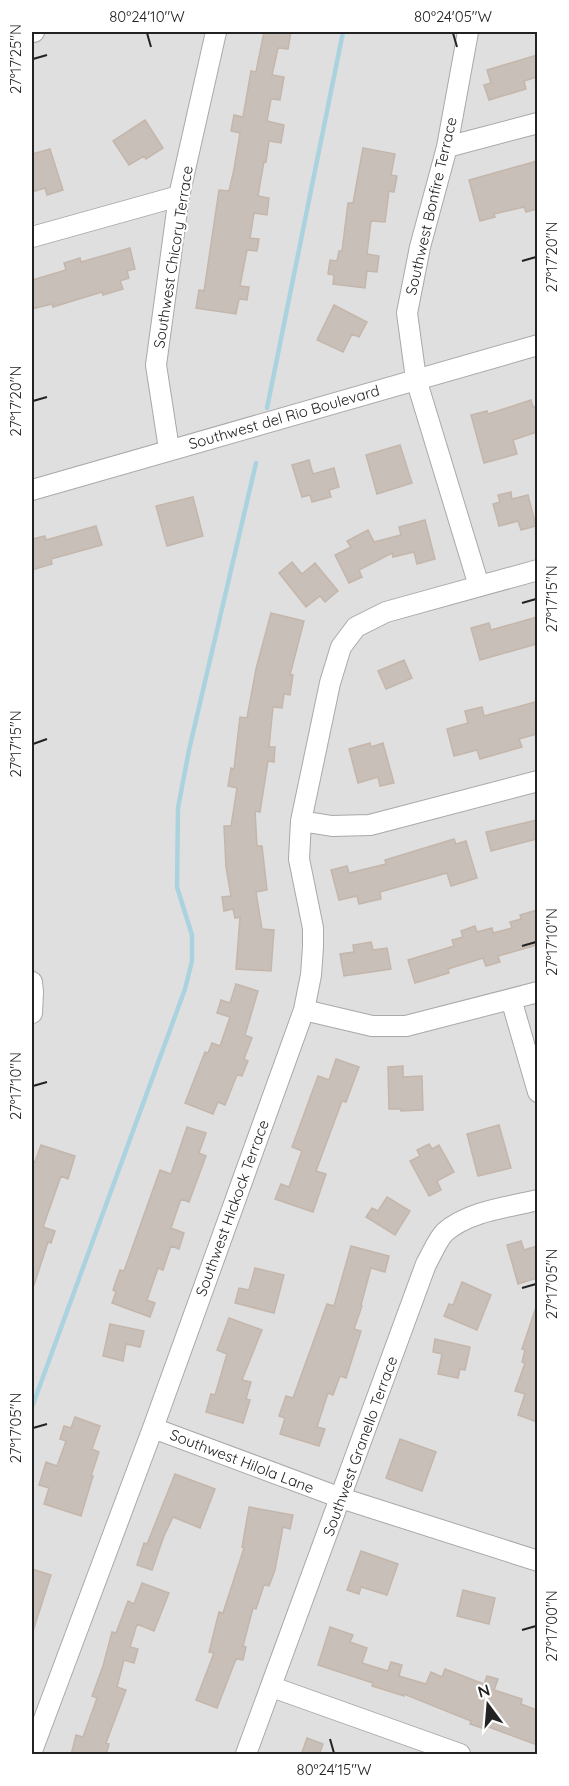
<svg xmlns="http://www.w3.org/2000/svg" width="569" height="1786" font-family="Quicksand,sans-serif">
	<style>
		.residential { fill: #e0dfdf }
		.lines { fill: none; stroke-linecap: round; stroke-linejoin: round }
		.stream { stroke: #aad3df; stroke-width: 4.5 }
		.building { fill: #c7bfb8; stroke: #c4b6ab; stroke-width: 1.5 }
		.minor-casing { stroke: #a9a9a9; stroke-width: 22 }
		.minor { stroke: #fff; stroke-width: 20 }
		.ticks { fill: none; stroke: #222; stroke-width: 2 }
		.labels { text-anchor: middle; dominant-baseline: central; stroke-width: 4.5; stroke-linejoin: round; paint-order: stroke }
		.street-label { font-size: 15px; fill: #222; stroke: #fff }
		.neatline { fill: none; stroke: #222; stroke-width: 2 }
		.ticks-label { font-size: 15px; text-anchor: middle; fill: #222 }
	</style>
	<rect width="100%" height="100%" fill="#f2efe9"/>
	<path class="residential" d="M32,32H537V1754H32Z"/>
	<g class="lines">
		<path class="stream" d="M267,408L343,32
			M32,1407L185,989L192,961V935L177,887L178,808L189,750L256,463"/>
	</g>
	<path class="building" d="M264,32H291L288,49L278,48L272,75L284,77L280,100L271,99L267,121L284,125L281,143L269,141L266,162L264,161L258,196L269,198L267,215L254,213L250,238L259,239L257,251L247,250L240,286L249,287L247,300L239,299L236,314L196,308L199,290L204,291L219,190L229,191L234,169L240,133L231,131L234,115L243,117L251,71L256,72Z
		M537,55V77L524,81L526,89L489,100L484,85L491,83L487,70Z
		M145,120L163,148L146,159L144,156L129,165L113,141Z
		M363,148L395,154L391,175L397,176L394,192L389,191L385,222L371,221L367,254L379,256L377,272L367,271L365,288L333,284L334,275L328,274L330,260L337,261L339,251H342L348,203H353Z
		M50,149L63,190L47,195L45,188L32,192V154Z
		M537,161V209L526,212L524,207L494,214L495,217L480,221L469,180Z
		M130,248L135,269L127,271L129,278L120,281L123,289L103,295L102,292L53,307L52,304L32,309V280L66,270L64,263L80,258L81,262Z
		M334,305L367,322L359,337L352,334L343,352L317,340Z
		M531,400L533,407L537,406V432L513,440L517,454L484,463L471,415L487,411L488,414Z
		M400,445L412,483L377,494L366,455Z
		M309,460L313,474L334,468L339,487L329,490L331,497L312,502L310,495L302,497L292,465Z
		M511,492L512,499L528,495L536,526L521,530L518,521L499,526L493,504L500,502L498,495Z
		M193,497L203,536L167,546L156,506Z
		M425,520L435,559L417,564L414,552L393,557L392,553L359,570L362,577L349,583L335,555L351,547L347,541L368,530L374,542L401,535L399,527Z
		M96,526L102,545L51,559L52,564L32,570V539L45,536L46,540Z
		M292,562L302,574L315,563L338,591L325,602L320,596L306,607L279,573Z
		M271,613L304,621L290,675H293L290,695L284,694L282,708L273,707L269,747H275L274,762L268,761L260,812L255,811L257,846H262L267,890L256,892L262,929L274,930L271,971L236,969L240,917L235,918L233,909L224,911L222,897L231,896L226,867L224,826H231L237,788L228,786L231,768L234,769L240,717L247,718L256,669Z
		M537,617V644L480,660L471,628L489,623L491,630Z
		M404,660L412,678L386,689L378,671Z
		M535,702L537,712V734L519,739L522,747L480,759L477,750L454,756L447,729L468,723L465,711L482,707L484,716Z
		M370,743L371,747L383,743L394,783L380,786L378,777L358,783L349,749Z
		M537,820V839L491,851L486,832Z
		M454,839L456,844L466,841L477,878L451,886L447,873L380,892L381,899L359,904L357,896L339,900L331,870L347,866L349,873L386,864L385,860Z
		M537,910V945L498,956L500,962L486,966L483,958L448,969L449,973L415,983L408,960L454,946L452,940L463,937L461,931L475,926L477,932L492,928L493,933L512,928L510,922L521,919L520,915Z
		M371,942L373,950L387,948L391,969L344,976L340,954L354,952L353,945Z
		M236,984L258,991L245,1035L252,1038L244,1059L248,1061L242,1076L237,1075L225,1105L218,1102L213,1114L185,1103L205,1052L208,1053L212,1043L220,1046L230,1017L217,1013L221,1000L230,1003Z
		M336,1059L359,1067L346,1102L342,1101L316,1171L326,1174L313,1212L275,1199L281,1184L289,1187L302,1151L292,1147L318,1076L329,1080Z
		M403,1066V1077L422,1076L423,1110L401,1111V1109H389L388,1067Z
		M499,1125L511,1168L478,1176L467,1134Z
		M187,1127L206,1133L199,1153L206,1156L189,1202L181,1199L171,1228L184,1233L179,1249L171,1246L163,1270L158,1268L147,1300L155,1303L150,1317L112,1303L116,1292L113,1290L120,1270L124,1271L160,1170L171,1174Z
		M429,1144L432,1149L439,1145L454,1172L437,1181L441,1190L429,1196L410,1161L420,1156L417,1150Z
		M41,1145L75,1156L68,1179L61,1176L43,1227L55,1231L51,1243L48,1242L34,1285H32V1161L35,1162Z
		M387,1197L410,1211L395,1235L366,1217L372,1208L378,1211Z
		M521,1241L524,1250L537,1246V1278L518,1284L507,1245Z
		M351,1246L389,1256L385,1272L371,1268L361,1305L362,1306L354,1329L361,1331L346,1378L340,1376L333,1395L328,1393L317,1427L325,1429L319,1446L280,1434L285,1418L279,1416L286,1396L293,1398L327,1304L334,1306Z
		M255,1268L284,1275L274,1313L235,1303L239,1288L249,1290Z
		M462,1282L491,1295L477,1330L444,1316L449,1304L453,1305Z
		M535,1310L537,1311V1422L518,1415L525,1394L515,1391L525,1363L522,1362L525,1350L522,1349Z
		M229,1318L262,1330L242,1380L251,1382L246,1399L250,1400L243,1423L206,1412L211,1394L215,1395L227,1354L217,1350Z
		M110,1324L144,1331L140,1347L126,1344L123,1361L103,1356Z
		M435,1339L470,1347L465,1370L460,1369L458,1378L438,1374L442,1354L433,1352Z
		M75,1417L100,1426L92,1449L99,1452L91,1476H93L81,1516L44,1504L49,1488L39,1485L46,1462L57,1466L66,1441L60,1439L64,1426L71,1428Z
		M400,1439L436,1452L422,1491L386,1478Z
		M175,1474L215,1489L200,1528L173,1517L164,1536L152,1570L137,1565L144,1543L147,1544Z
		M249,1507L293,1515L290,1529L283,1527L275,1570L269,1586L264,1585L256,1609L253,1608L243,1646L246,1647L243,1660L236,1659L217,1708L196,1700L214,1653L209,1652L219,1612L223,1613L244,1548L242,1547Z
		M361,1551L398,1564L387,1595L361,1587L359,1594L347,1590Z
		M32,1569L51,1575L33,1631H32Z
		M142,1583L169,1593L154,1631L137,1624L130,1647L138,1649L134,1663L124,1660L117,1687L126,1690L106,1743L109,1744L106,1755H71L76,1735L83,1737L97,1698L92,1696L103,1666L112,1632L116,1633L128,1601L134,1604Z
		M463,1590L495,1598L489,1624L457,1616Z
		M330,1627L353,1635L350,1642L367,1648L362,1663L388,1671L391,1662L402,1665L399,1676L426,1684L431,1672L442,1677L445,1669L484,1684L487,1676L498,1679L494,1690L522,1699L521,1704L537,1710V1745L486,1726L485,1729L470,1724L471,1721L404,1694V1696L372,1686L373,1683L318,1665Z
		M307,1738L323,1744L319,1755H301Z"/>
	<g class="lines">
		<defs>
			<path id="minor" d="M32,32H34
				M468,32L447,147L420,247L407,313L416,379L479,586
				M447,147L538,123
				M32,237L179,196
				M169,449L156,365L179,196L216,32
				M32,490L538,345
				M301,821L332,826L370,825L538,781
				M32,982L33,992L32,1013
				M511,999L538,1092
				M304,1010L372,1026H406L538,992
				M153,1428L341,1498L538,1561
				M272,1687L460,1754
				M32,1751L153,1428L304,1010L311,975L313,947V928L299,859L301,821L330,683L341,647L356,627L386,612L538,570
				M246,1754L426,1264C432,1254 437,1240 445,1232C469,1211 509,1207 538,1200"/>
		</defs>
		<use href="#minor" class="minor-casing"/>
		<use href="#minor" class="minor"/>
	</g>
	<path class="ticks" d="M147,33L151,47M453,33L457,47M33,59L47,55M522,261L536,257M33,401L47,397M522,603L536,599M33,744L47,739M522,946L536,942M33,1086L47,1082M522,1288L536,1284M33,1428L47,1424M522,1630L536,1626M330,1739L334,1753"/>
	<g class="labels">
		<g class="street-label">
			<text transform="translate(431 206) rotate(-77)">Southwest Bonfire Terrace</text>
			<text transform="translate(173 257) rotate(-81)">Southwest Chicory Terrace</text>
			<text transform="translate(284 417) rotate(-16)">Southwest del Rio Boulevard</text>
			<text transform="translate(232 1208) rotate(-70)">Southwest Hickock Terrace</text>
			<text transform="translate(360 1446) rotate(-70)">Southwest Granello Terrace</text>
			<text transform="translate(242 1461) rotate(21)">Southwest Hilola Lane</text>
		</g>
	</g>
	<rect width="569" height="1786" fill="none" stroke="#ffffff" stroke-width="66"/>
	<g transform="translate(488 1705) rotate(344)" stroke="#ffffff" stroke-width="4.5" paint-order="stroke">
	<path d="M0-4.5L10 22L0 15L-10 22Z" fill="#222222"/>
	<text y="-9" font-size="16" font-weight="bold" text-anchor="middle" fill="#222222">N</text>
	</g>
	<rect x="33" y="33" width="503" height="1720" class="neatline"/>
	<g class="ticks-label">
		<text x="147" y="22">80°24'10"W</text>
		<text x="453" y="22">80°24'05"W</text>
		<text transform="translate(16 59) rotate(-90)" y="5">27°17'25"N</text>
		<text transform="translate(552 257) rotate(-90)" y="5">27°17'20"N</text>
		<text transform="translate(16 401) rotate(-90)" y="5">27°17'20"N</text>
		<text transform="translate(552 599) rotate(-90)" y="5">27°17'15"N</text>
		<text transform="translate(16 744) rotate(-90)" y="5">27°17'15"N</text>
		<text transform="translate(552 942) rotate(-90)" y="5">27°17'10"N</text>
		<text transform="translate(16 1086) rotate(-90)" y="5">27°17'10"N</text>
		<text transform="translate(552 1284) rotate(-90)" y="5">27°17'05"N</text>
		<text transform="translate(16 1428) rotate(-90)" y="5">27°17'05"N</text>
		<text transform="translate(552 1626) rotate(-90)" y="5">27°17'00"N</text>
		<text x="334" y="1775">80°24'15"W</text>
	</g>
</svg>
